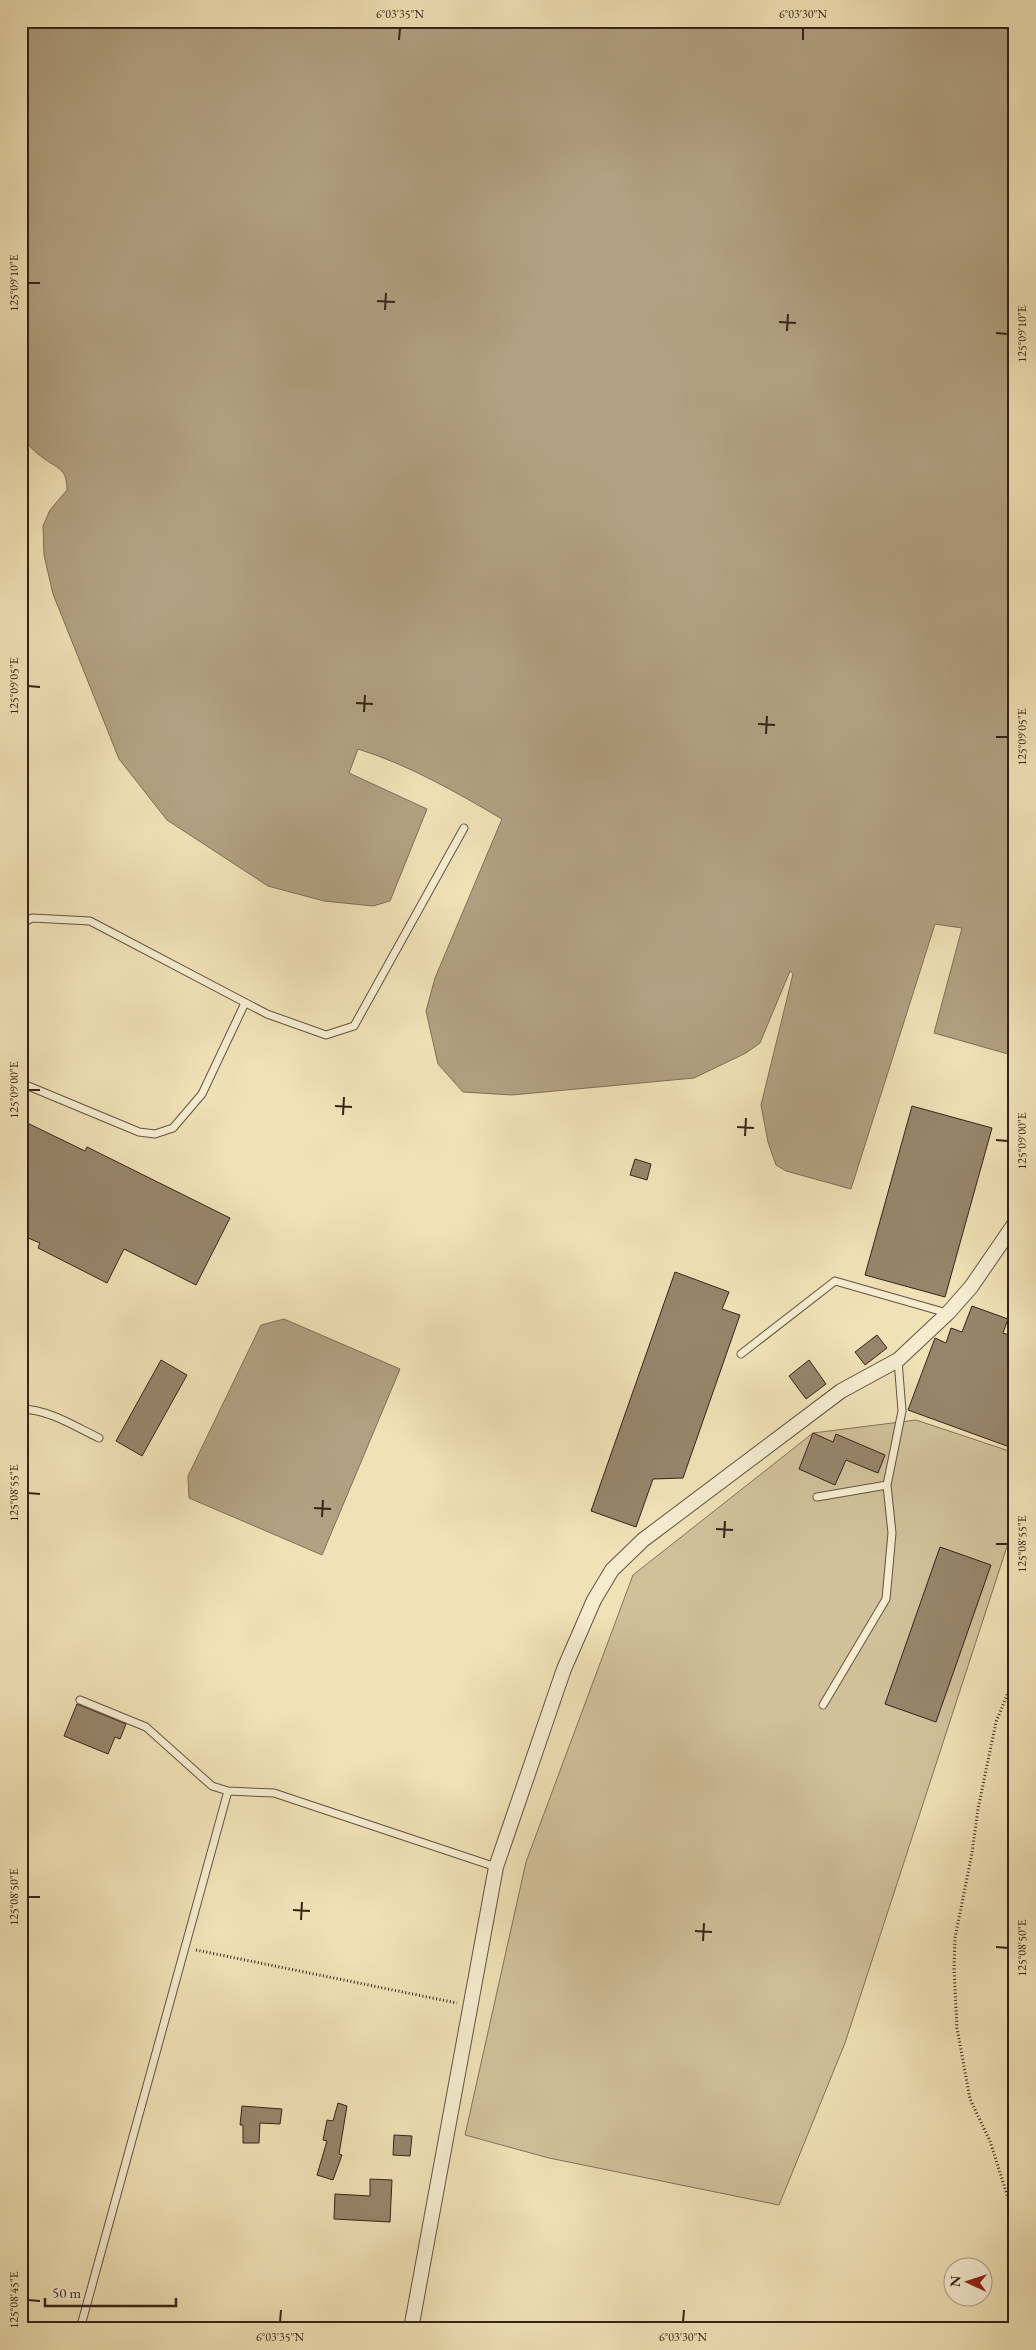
<svg xmlns="http://www.w3.org/2000/svg" width="1036" height="2350" font-family="'EB Garamond',serif">
	<style>
		.green { fill: #d1c19b; stroke: #84725a }
		.water { fill: #b1a081; stroke: #806e58 }
		.building { fill: #97856b; stroke: #37221a }
		.lines { fill: none; stroke-linecap: round; stroke-linejoin: round }
		.service-casing { stroke: #655241; stroke-width: 9 }
		.minor-casing { stroke: #655241; stroke-width: 16 }
		.path { stroke: #37221a; stroke-width: 3; stroke-dasharray: 1 2.5; stroke-linecap: butt }
		.service { stroke: #f5ecd0; stroke-width: 7 }
		.minor { stroke: #f5ecd0; stroke-width: 14 }
		.ticks { fill: none; stroke: #37221a; stroke-width: 2 }
		.neatline { fill: none; stroke: #37221a; stroke-width: 2 }
		.ticks-label { font-size: 12px; text-anchor: middle; fill: #37221a }
	</style>
	<rect width="100%" height="100%" fill="#f0e1b6"/>
	<filter id="stains"><feTurbulence type="fractalNoise" baseFrequency=".004" numOctaves="4"/><feColorMatrix values="0 0 0 0 .2 0 0 0 0 .09 0 0 0 0 .02 0 0 0 .5 -.17"/></filter>
	<radialGradient id="worn" r=".72"><stop offset=".6" stop-color="#630" stop-opacity="0"/><stop offset="1" stop-color="#630" stop-opacity=".3"/></radialGradient>
	<path class="green" d="M916,1420L1015,1453V1522L845,2043L779,2205L549,2158L465,2135L526,1862L633,1575L813,1433Z"/>
	<path class="water" d="M21,21H1015V1056L934,1033L962,928L935,924L851,1189L786,1171L776,1165L768,1142L761,1105L793,974L790,971L760,1043L746,1053L694,1078L512,1095L463,1092L438,1064L426,1011L435,978L502,819C456,792 409,765 358,749L349,773L427,809L390,901L373,906L324,901L268,886L167,820L119,759L53,594L44,555L43,526L50,510L67,490C67,467 57,469 42,457C34,452 28,444 21,437Z
		M284,1319L400,1369L322,1555L189,1498L188,1476L261,1325Z"/>
	<path class="building" d="M912,1106L992,1128L945,1297L865,1275Z
		M21,1120L85,1151L87,1147L230,1218L196,1285L124,1249L107,1283L38,1248L40,1243L21,1235Z
		M635,1159L651,1164L647,1180L630,1175Z
		M675,1272L729,1292L722,1309L740,1315L683,1478L653,1479L636,1527L591,1511Z
		M972,1306L1008,1319L1003,1333L1015,1337V1449L908,1410L935,1338L946,1343L951,1328L962,1332Z
		M877,1335L887,1348L865,1365L855,1352Z
		M161,1360L187,1375L142,1456L116,1441Z
		M809,1360L826,1384L806,1399L789,1376Z
		M813,1433L833,1442L836,1434L885,1455L878,1473L846,1460L835,1485L799,1469Z
		M940,1547L991,1565L936,1722L885,1704Z
		M77,1704L126,1724L120,1739L115,1737L108,1754L64,1736Z
		M338,2103L347,2106L339,2154L342,2155L333,2180L317,2175L327,2141L323,2140L327,2120L333,2121Z
		M242,2106L282,2109L280,2124L260,2123L259,2143H243V2125H240Z
		M394,2135L412,2136L410,2156L393,2155Z
		M370,2179L392,2180L390,2222L334,2219L335,2194L370,2196Z"/>
	<g class="lines">
		<defs>
			<path id="service" d="M21,924L32,918L90,921L267,1014L326,1035L354,1026L464,828
				M21,1083L139,1132L155,1134L173,1128L202,1094L245,1003
				M741,1354L835,1281L947,1313
				M21,1409C48,1409 76,1427 99,1438
				M817,1497L887,1485L902,1411L898,1360
				M80,1700L146,1727L212,1786L228,1791L274,1793L496,1867
				M823,1705L886,1599L892,1533L887,1485
				M80,2329L228,1791"/>
			<path id="minor" d="M411,2329L496,1867L564,1669L594,1600L612,1570L643,1540L841,1391L898,1360L948,1313L971,1287L1015,1223"/>
		</defs>
		<use href="#service" class="service-casing"/>
		<use href="#minor" class="minor-casing"/>
		<path class="path" d="M1015,1675L996,1722L978,1809L972,1853L955,1938L954,1968L957,2028L970,2099L990,2141L1008,2198L1015,2273
			M196,1950L457,2003"/>
		<use href="#service" class="service"/>
		<use href="#minor" class="minor"/>
	</g>
	<path class="ticks" d="M399,40L400,28M803,40V28M28,283H40M377,301L395,302M385,310L386,293M779,322L796,323M787,331L788,314M996,333L1008,334M28,686L40,687M356,703L373,704M364,712L365,695M758,724L775,725M766,734L767,716M996,737H1008M28,1090H40M335,1106L352,1107M343,1115L344,1097M737,1127L754,1128M745,1136L746,1118M996,1140L1008,1141M28,1493L40,1494M314,1508L331,1509M322,1517L323,1500M716,1529L733,1530M724,1538L725,1521M996,1544H1008M28,1897H40M293,1910L310,1911M301,1920L302,1902M695,1931L712,1932M703,1941L704,1923M996,1947L1008,1948M28,2300L40,2301M280,2322L281,2310M683,2322L684,2310"/>
	<rect width="1036" height="2350" fill="none" stroke="#f0e1b6" stroke-width="55"/>
	<g transform="translate(968 2282) rotate(273)"><circle r="24" fill="#f5ecd0" stroke="#a99b87"/>
	<path d="M0-4L9 19L0 12L-9 19Z" fill="#8f2418"/>
	<text y="-8" font-size="14" font-weight="bold" text-anchor="middle" fill="#37221a">N</text>
	</g>
	<path d="M45 2298v8h131v-8" fill="none" stroke="#37221a" stroke-width="2.5"/>
	<text x="52" y="2298" font-size="15" fill="#37221a" stroke="#f5ecd0" stroke-width="4" paint-order="stroke">50 m</text>
	<rect x="28" y="28" width="980" height="2294" class="neatline"/>
	<g class="ticks-label">
		<text x="400" y="18">6°03'35"N</text>
		<text x="803" y="18">6°03'30"N</text>
		<text transform="translate(14 283) rotate(-90)" y="4">125°09'10"E</text>
		<text transform="translate(1022 334) rotate(-90)" y="4">125°09'10"E</text>
		<text transform="translate(14 686) rotate(-90)" y="4">125°09'05"E</text>
		<text transform="translate(1022 737) rotate(-90)" y="4">125°09'05"E</text>
		<text transform="translate(14 1090) rotate(-90)" y="4">125°09'00"E</text>
		<text transform="translate(1022 1141) rotate(-90)" y="4">125°09'00"E</text>
		<text transform="translate(14 1493) rotate(-90)" y="4">125°08'55"E</text>
		<text transform="translate(1022 1544) rotate(-90)" y="4">125°08'55"E</text>
		<text transform="translate(14 1897) rotate(-90)" y="4">125°08'50"E</text>
		<text transform="translate(1022 1948) rotate(-90)" y="4">125°08'50"E</text>
		<text transform="translate(14 2300) rotate(-90)" y="4">125°08'45"E</text>
		<text x="280" y="2341">6°03'35"N</text>
		<text x="683" y="2341">6°03'30"N</text>
	</g>
	<rect width="100%" height="100%" filter="url(#stains)"/>
	<rect width="100%" height="100%" fill="url(#worn)"/>
</svg>
